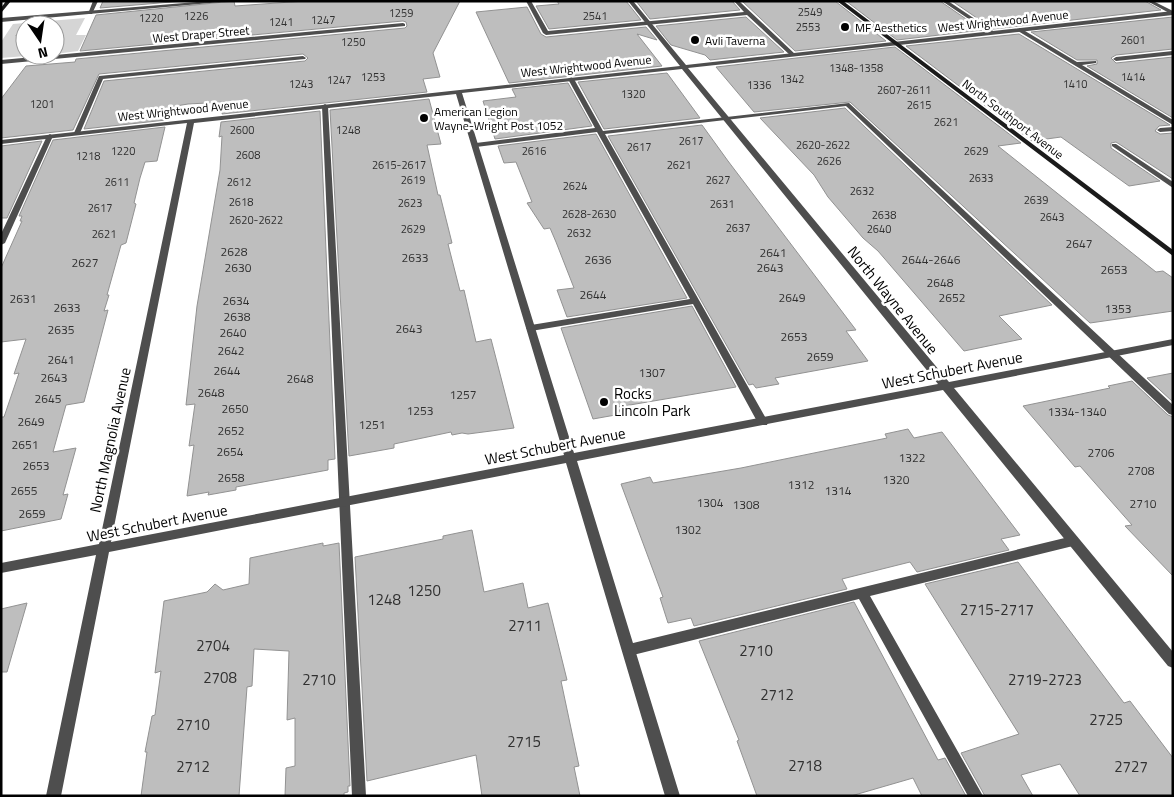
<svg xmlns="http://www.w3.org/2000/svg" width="1174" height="797" font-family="'Titillium Web',sans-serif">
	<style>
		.green { fill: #d5d5d5 }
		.building { fill: #bebebe; stroke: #929292 }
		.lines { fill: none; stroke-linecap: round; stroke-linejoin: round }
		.path { stroke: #707070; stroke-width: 2; stroke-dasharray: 0.5 1; stroke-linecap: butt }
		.lane { fill: #4e4e4e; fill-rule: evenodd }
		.street { fill: #4e4e4e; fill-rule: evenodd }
		.secondary { fill: #1b1b1b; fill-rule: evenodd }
		.poi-dot { fill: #000; stroke: #fff; stroke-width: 2 }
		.labels { text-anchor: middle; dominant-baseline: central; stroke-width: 5; stroke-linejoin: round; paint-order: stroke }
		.far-number-label { font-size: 11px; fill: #303030 }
		.far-street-label { font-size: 12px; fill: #000; stroke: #fff }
		.far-poi-label { font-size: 12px; fill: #000; stroke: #fff; text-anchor: start }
		.number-label { font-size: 12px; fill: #303030 }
		.street-label { font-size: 15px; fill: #000; stroke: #fff }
		.poi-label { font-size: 15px; fill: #000; stroke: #fff; text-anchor: start }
		.near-number-label { font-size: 15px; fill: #303030 }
	</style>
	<rect width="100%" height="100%" fill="#fff"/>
	<path class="green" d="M85,18L76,35H86L78,51L55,54V25H25V55H39L1,58V42L13,24Z"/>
	<path class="building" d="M103,1H183L100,8Z
		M234,1L235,6L305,1H460L433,53L440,77L423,79L427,92L222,114L225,102L188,104L170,107L166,120L84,129L104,81L305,61L308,58L303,54L99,74L73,130L1,138V99L26,66L75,62L76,59L405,28L407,26L406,22L403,21L80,51L96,15Z
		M557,1H626L641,20L549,29L536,6L559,4Z
		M636,1H732L740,10L650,19Z
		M742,1H835L886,41L795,51Z
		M846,1H940L982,30L897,40Z
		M952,1H1145L1161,10L993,29Z
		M527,7L541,34L546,37L646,27L657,40L637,34L662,66L509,83L476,12Z
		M746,17L784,52L710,60L705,55L671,45L656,26Z
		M1173,17V49L1116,55L1111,58L1116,63L1173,57V118L1087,66L1097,64V60H1077L1031,32Z
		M1019,34L1170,125L1159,126L1155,131L1160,134L1173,133V179L1116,142L1111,143V148L1160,181L1129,186L1061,137L1032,141L906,46Z
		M895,47L1021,143L998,146L1156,272L1163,271L1173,278V311L1090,323L850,102L754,112L716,67Z
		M667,73L700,118L604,129L578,82Z
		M568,83L592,126L495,139L483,101L516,97L512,89Z
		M429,99L441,144L427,145L438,195H440L452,243L448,244L460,291L464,290L476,342L491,339L514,428L468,434L462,433L452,435L451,432L394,444V448L349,456L330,110Z
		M845,108L1052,305L999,316L1022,339L964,351L878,251L863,238L828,197L814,175L760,118Z
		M320,111L335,459L328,460V470L236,487V490L208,495L209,492L187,496L194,445L189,446L195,404L186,405L197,306L220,170L222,136L219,137L221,122Z
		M702,125L728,161L856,330L846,331L868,361L775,378L779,384L756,388L753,384L749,385L608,136Z
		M165,127L157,161L145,162L140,178L134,203L136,204L126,243L121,245L107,295H109L104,311L108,310L84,402L66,405L53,452L76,448L63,495L68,494L61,519L1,531V417H4L19,373L14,374L26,339L1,342V268L22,221H20L22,216H19L53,140Z
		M596,134L687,298L567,317L557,290L574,288L556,242L550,228L544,229L527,203L532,202L516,162L504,163L498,146Z
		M42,141L7,218H1V146Z
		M692,306L736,387L618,407L621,414L593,419L561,328Z
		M1173,373V402L1147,378Z
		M1132,381L1168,415L1173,417V576L1125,526L1132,525L1080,466L1075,467L1023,406L1110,388L1108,386Z
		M908,429L914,438L942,432L1020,535L1001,539L1009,550L917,572L910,562L842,579L847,589L694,626L691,618L668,623L660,598L663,597L621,484L650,477L653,483L741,468L887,438L885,434Z
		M472,530L484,592L523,583L528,608L548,603L567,680L561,681L579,766L574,767L580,796H482L476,755L367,781L355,557L443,539V536Z
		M323,543V546L339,543L350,786H348V792L344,793V796H285L286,768L295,766V718L287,720L289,651L254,649L252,686L247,687L239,796H141L147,752H145L152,716L155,715L161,671L155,673L164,601L207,592L215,584L223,590L249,584L250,558Z
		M1018,562L1124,703L1130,701L1173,758V796H1080L1060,764L1021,775L1033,796H985L961,753L1019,734L925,584Z
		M854,602L938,760L945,758L966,796H922L913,778L851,796H757L737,741L739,740L699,641Z
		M27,603L7,672H1V609Z"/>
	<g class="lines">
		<path class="path" d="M16,35L25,40"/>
		<path class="lane" d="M93,1H98L92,14H88Z
			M526,1H531L548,31L744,12L734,1H739L796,55L791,56L747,15L546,35L543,33Z
			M942,1H948L996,33L991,34Z
			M1147,1H1153L1173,11V15Z
			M1020,28L1077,62L1096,61V63L1082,65L1173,120V125L1018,31L1017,30Z
			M1173,51V55L1116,61L1113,59L1116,57Z
			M303,56L306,58L305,59L103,79L80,133L77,135L74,133L99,76Z
			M571,77L574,79L603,131L849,103L1173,405V415L1169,414L846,106L605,134L768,422L767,425H759L693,304L531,331L528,330L526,328L528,326L531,325L690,299L597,132L476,147L473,145L476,143L595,128L568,79Z
			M325,104L328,106L366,796H352L322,106Z
			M1173,127V131L1160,132L1157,130L1160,128Z
			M50,134L53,136L5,243L1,245V234L47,136Z
			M1112,144H1116L1173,182V188L1112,146Z
			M1073,536L1077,537L1079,541L1077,545L1073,546L870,596L983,796H968L859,599L629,656L624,654L622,650L624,646L629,644Z"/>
		<path class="street" d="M209,1H232L1,22V18Z
			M628,1H633L686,65L1173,11V15L688,68L949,382L1173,339V345L954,388L1173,652V668L1168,666L943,390L577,461L680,796H665L566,463L109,552L61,796H46L96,555L1,573V563L99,544L187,123L1,144V140L680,66ZM682,69L938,384L574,453L462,93ZM456,94L564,455L111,542L194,123Z
			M403,23L405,24V26L1,64V60Z"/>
		<path class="secondary" d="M6,1H11L1,13V8Z
			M837,1H843L1173,250V256Z"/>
	</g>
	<g class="poi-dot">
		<circle cx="845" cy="27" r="5"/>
		<circle cx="695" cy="40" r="5"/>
		<circle cx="424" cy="118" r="5"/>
		<circle cx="604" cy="402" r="5"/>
	</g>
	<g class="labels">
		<g class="far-number-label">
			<text x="810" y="12">2549</text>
			<text x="401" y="13">1259</text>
			<text x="196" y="16">1226</text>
			<text x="595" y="16">2541</text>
			<text x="151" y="18">1220</text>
			<text x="323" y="20">1247</text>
			<text x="281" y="22">1241</text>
			<text x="808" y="27">2553</text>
			<text x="1133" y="40">2601</text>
			<text x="353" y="42">1250</text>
			<text x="856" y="68">1348-1358</text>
			<text x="373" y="77">1253</text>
			<text x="1133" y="77">1414</text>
			<text x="792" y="79">1342</text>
			<text x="339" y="80">1247</text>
			<text x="301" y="84">1243</text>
			<text x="1075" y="84">1410</text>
			<text x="759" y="85">1336</text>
			<text x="904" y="90">2607-2611</text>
			<text x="633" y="94">1320</text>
			<text x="42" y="104">1201</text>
			<text x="919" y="105">2615</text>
			<text x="946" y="122">2621</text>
			<text x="242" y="130">2600</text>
			<text x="348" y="130">1248</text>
			<text x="691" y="141">2617</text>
			<text x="823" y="145">2620-2622</text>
			<text x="639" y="147">2617</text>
			<text x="123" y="151">1220</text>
			<text x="534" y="151">2616</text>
			<text x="976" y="151">2629</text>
			<text x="248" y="155">2608</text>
			<text x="88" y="156">1218</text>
			<text x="829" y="161">2626</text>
			<text x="399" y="165">2615-2617</text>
			<text x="679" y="165">2621</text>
			<text x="981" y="178">2633</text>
			<text x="413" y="180">2619</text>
			<text x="718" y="180">2627</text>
			<text x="117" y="182">2611</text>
			<text x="239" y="182">2612</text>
			<text x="575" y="186">2624</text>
			<text x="862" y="191">2632</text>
			<text x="1036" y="200">2639</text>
			<text x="241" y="202">2618</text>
			<text x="410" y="203">2623</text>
			<text x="722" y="204">2631</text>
			<text x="100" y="208">2617</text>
			<text x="589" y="214">2628-2630</text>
			<text x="884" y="215">2638</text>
			<text x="1052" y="217">2643</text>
			<text x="256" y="220">2620-2622</text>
			<text x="738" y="228">2637</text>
			<text x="413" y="229">2629</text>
			<text x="879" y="229">2640</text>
			<text x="579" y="233">2632</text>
			<text x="104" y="234">2621</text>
		</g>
		<g class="far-street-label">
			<text transform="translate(1003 21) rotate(-6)">West Wrightwood Avenue</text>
			<text transform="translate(201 34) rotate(-5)">West Draper Street</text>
			<text transform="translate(586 66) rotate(-6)">West Wrightwood Avenue</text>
			<text transform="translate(183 110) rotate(-6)">West Wrightwood Avenue</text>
			<text transform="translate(1013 119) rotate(37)">North Southport Avenue</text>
		</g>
		<g class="far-poi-label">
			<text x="855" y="27">MF Aesthetics</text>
			<text x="705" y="40">Avli Taverna</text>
			<text x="434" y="111">American Legion<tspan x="434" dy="14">Wayne-Wright Post 1052</tspan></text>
		</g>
		<g class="number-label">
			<text x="1079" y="243">2647</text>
			<text x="234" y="251">2628</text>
			<text x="773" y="252">2641</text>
			<text x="415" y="257">2633</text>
			<text x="598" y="259">2636</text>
			<text x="931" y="259">2644-2646</text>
			<text x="85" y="262">2627</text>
			<text x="238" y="267">2630</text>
			<text x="770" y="267">2643</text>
			<text x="1114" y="269">2653</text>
			<text x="940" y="282">2648</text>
			<text x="593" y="294">2644</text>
			<text x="792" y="297">2649</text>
			<text x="952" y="297">2652</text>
			<text x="23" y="298">2631</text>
			<text x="236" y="300">2634</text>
			<text x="67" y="307">2633</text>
			<text x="1118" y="308">1353</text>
			<text x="237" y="316">2638</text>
			<text x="409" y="328">2643</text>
			<text x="61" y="329">2635</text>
			<text x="233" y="332">2640</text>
			<text x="794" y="336">2653</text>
			<text x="231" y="350">2642</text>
			<text x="820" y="356">2659</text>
			<text x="61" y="359">2641</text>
			<text x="227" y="370">2644</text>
			<text x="652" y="372">1307</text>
			<text x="54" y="377">2643</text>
			<text x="300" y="378">2648</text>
			<text x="211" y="392">2648</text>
			<text x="463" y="394">1257</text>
			<text x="48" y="398">2645</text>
			<text x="235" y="408">2650</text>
			<text x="420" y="410">1253</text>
			<text x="1077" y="411">1334-1340</text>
			<text x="31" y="421">2649</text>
			<text x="372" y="424">1251</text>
			<text x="231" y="430">2652</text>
			<text x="25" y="444">2651</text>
			<text x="230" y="451">2654</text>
			<text x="1101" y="452">2706</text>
			<text x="912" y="457">1322</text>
			<text x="36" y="465">2653</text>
			<text x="1141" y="470">2708</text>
			<text x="231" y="477">2658</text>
			<text x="896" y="479">1320</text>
			<text x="801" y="484">1312</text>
			<text x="24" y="490">2655</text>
			<text x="838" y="490">1314</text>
			<text x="710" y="502">1304</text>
			<text x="1143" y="503">2710</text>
			<text x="746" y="504">1308</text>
			<text x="32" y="513">2659</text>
			<text x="688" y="529">1302</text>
		</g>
		<g class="street-label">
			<text transform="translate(893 300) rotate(51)">North Wayne Avenue</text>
			<text transform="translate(952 370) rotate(-11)">West Schubert Avenue</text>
			<text transform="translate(110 440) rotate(-78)">North Magnolia Avenue</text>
			<text transform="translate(555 446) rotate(-11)">West Schubert Avenue</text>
			<text transform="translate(157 523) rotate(-11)">West Schubert Avenue</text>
		</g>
		<g class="poi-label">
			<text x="614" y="393">Rocks<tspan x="614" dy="17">Lincoln Park</tspan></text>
		</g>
		<g class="near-number-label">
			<text x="424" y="590">1250</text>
			<text x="384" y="599">1248</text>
			<text x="997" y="609">2715-2717</text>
			<text x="525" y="625">2711</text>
			<text x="213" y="645">2704</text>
			<text x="756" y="650">2710</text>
			<text x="220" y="677">2708</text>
			<text x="319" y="679">2710</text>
			<text x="1045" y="679">2719-2723</text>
			<text x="777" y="694">2712</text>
			<text x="1106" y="719">2725</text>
			<text x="193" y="724">2710</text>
			<text x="524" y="741">2715</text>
			<text x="805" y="765">2718</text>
			<text x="193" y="766">2712</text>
			<text x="1131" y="766">2727</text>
		</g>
	</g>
	<rect width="1174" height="797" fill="none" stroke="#000000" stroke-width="5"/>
	<g transform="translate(40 40) rotate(167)"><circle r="24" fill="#ffffff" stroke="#999999"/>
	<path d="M0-4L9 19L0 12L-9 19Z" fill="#000000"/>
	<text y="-8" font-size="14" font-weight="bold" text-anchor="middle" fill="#000000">N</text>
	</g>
</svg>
